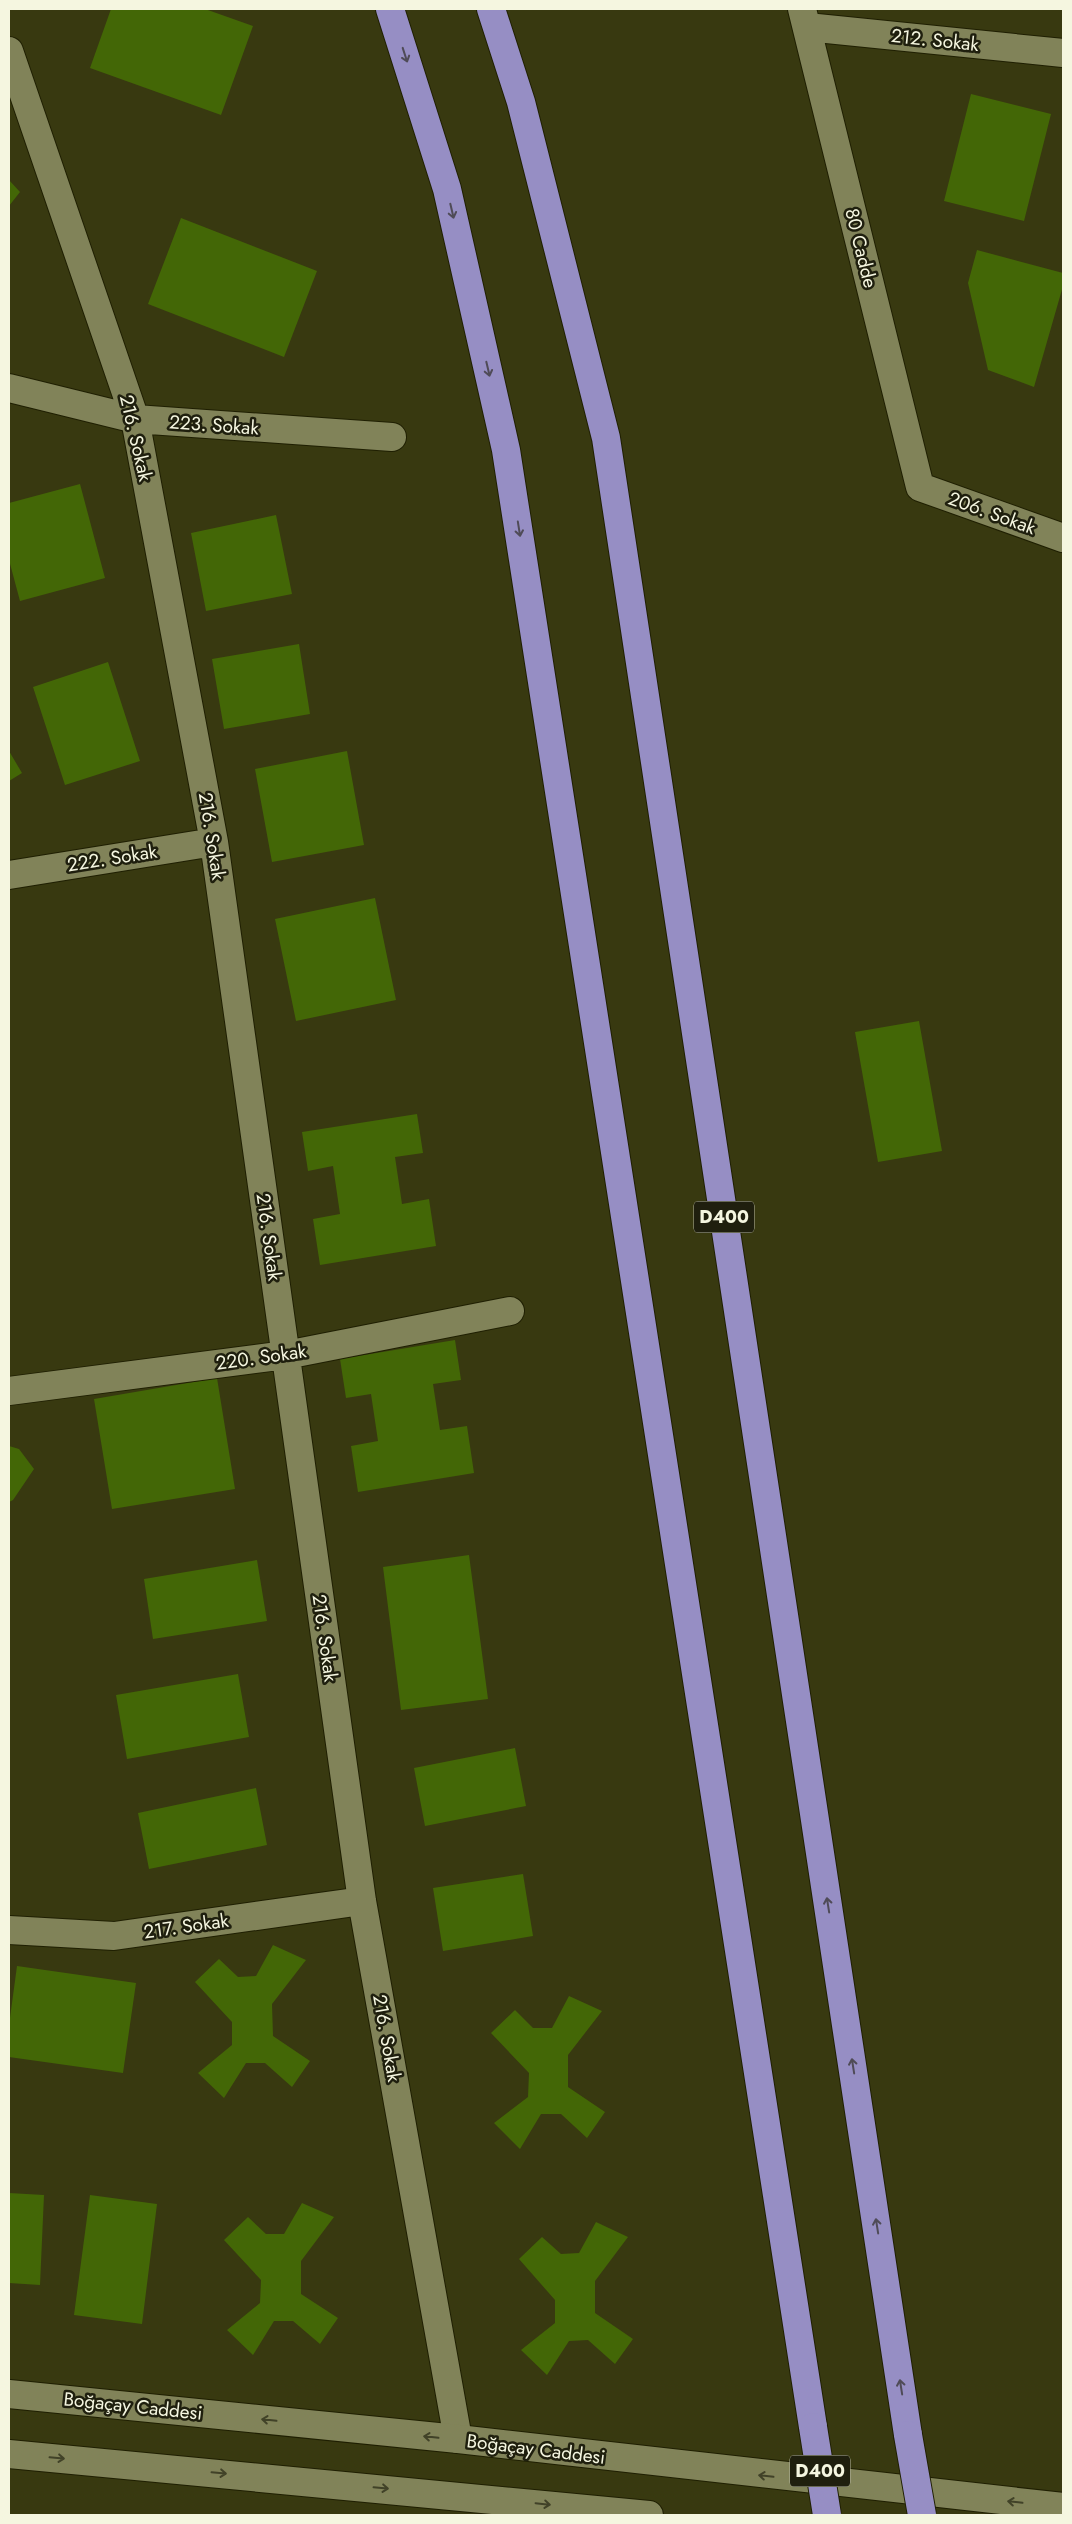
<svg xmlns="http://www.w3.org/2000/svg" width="1072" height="2524" font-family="Jost,sans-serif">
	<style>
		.building { fill: #436706 }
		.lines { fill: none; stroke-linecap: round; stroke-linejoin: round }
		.minor-casing { stroke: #1f1f02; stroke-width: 30 }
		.secondary-casing { stroke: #1f1f02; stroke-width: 30 }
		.trunk-casing { stroke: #1f1f02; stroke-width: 30 }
		.minor { stroke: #818359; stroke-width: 28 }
		.secondary { stroke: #818359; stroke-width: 28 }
		.trunk { stroke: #968ec4; stroke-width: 28 }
		.trunk-bridge-casing { stroke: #1f1f02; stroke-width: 30; stroke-linecap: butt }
		.trunk-bridge { stroke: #968ec4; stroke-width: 28 }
		.oneway { stroke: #4f4b57 }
		.oneway2 { stroke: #414228 }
		.labels { text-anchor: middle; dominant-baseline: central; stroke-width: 5; stroke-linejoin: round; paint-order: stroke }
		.shield { fill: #1f1f0e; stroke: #b5b6a1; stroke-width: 1 }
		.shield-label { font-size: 18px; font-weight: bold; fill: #f5f6e0 }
		.street-label { font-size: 19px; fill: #f5f6e0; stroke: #1f1f0e }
	</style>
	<rect width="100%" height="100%" fill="#383910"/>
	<path class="building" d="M111,9H205L253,26L221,115L90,68Z
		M971,94L1051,114L1024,221L944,201Z
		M9,180L20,192L9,206Z
		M181,218L317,271L284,357L148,304Z
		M977,250L1063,273V286L1034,387L988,370L968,283Z
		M80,484L105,578L20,601L9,560V503Z
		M276,515L292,594L206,611L191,533Z
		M299,644L310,714L224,729L212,659Z
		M108,662L140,761L65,785L33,687Z
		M9,751L22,773L9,781Z
		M347,751L364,845L272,862L255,769Z
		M375,898L396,1000L296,1021L275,919Z
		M919,1021L942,1151L878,1162L855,1032Z
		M417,1114L423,1153L395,1157L402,1204L429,1199L436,1246L320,1265L313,1219L340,1214L333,1166L308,1171L302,1132Z
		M455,1340L461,1380L433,1384L440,1430L467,1426L474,1473L358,1492L351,1446L378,1441L371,1394L346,1398L340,1359Z
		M217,1378L235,1489L112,1509L94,1399Z
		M9,1446L19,1449L34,1469L13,1500L9,1502Z
		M469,1555L488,1699L401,1710L383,1567Z
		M257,1560L267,1621L153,1639L144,1579Z
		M238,1674L249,1737L127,1759L116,1695Z
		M515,1748L526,1806L425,1826L414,1768Z
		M256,1788L267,1845L149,1869L138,1813Z
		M523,1874L533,1936L443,1951L433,1888Z
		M273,1945L306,1960L272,2004L273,2036L310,2061L292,2087L265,2063H246L224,2098L198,2073L232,2045V2022L195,1982L219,1959L238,1977L256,1976Z
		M17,1966L136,1983L123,2073L9,2057V2025Z
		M569,1996L602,2011L568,2055V2087L605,2112L587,2138L561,2114H541L520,2149L494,2123L528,2097L529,2073L491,2033L515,2010L533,2028H552Z
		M9,2193L44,2195L40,2285L9,2283Z
		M90,2195L157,2204L142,2324L74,2315Z
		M302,2203L334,2217L301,2261V2294L338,2318L320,2344L293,2321H274L253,2355L227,2330L260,2303L261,2280L224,2240L248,2217L266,2234H284Z
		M596,2222L628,2237L595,2281V2313L633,2339L615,2364L588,2340L569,2341L547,2375L521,2350L555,2323V2300L519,2259L542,2237L561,2254L579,2253Z"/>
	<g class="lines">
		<defs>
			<path id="minor" d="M802,9L920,487L1063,538
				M807,27L1063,53
				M9,51L135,419L214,842L362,1901L458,2439
				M9,388L135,419L392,437
				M9,875L214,842
				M9,1391L286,1355L510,1311
				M9,1930L114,1936L362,1901"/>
			<path id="secondary" d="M9,2394L458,2439L1063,2507
				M9,2454L649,2515"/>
			<path id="trunk" d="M390,9L447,189L506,450L813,2427
				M491,9L521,102L606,438L908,2435"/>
		</defs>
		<use href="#minor" class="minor-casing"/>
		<use href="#secondary" class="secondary-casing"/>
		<use href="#trunk" class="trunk-casing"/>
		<use href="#minor" class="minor"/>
		<use href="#secondary" class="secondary"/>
		<use href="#trunk" class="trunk"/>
		<defs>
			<path id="trunk-bridge" d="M813,2427L827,2515
				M908,2435L922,2515"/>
		</defs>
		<use href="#trunk-bridge" class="trunk-bridge-casing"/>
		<use href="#trunk-bridge" class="trunk-bridge"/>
	</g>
	<defs><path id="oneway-shaft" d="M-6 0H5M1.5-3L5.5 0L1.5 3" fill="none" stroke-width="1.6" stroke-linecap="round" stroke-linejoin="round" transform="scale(1.25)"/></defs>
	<g class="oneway">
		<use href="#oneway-shaft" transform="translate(405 55) rotate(72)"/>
		<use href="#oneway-shaft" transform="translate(452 211) rotate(77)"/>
		<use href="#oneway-shaft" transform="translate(488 369) rotate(77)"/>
		<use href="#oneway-shaft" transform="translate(519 529) rotate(81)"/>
		<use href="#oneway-shaft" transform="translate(828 1905) rotate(-99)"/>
		<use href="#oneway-shaft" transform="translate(853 2066) rotate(-99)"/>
		<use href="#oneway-shaft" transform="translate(877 2226) rotate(-99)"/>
		<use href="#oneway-shaft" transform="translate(901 2387) rotate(-99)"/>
	</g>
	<g class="oneway2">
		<use href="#oneway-shaft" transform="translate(269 2420) rotate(-174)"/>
		<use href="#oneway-shaft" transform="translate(431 2437) rotate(-174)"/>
		<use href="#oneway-shaft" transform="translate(57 2458) rotate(5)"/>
		<use href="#oneway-shaft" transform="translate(219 2473) rotate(5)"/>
		<use href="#oneway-shaft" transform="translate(766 2476) rotate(-174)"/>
		<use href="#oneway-shaft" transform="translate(381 2488) rotate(5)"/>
		<use href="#oneway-shaft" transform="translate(1015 2502) rotate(-174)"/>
		<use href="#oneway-shaft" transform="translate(543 2504) rotate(6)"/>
	</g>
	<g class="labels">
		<g class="shield">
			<rect x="694" y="1201.5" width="60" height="31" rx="4"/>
			<rect x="790" y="2455.5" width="60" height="31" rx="4"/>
		</g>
		<g class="shield-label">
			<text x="724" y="1217">D400</text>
			<text x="820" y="2471">D400</text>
		</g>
		<g class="street-label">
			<text transform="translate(935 40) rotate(6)">212. Sokak</text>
			<text transform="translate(861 248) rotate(76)">80 Cadde</text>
			<text transform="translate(214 425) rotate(4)">223. Sokak</text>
			<text transform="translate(136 438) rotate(77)">216. Sokak</text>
			<text transform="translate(992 513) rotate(20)">206. Sokak</text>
			<text transform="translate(212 836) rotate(81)">216. Sokak</text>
			<text transform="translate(112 858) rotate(-9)">222. Sokak</text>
			<text transform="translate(269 1237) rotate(82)">216. Sokak</text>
			<text transform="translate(261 1357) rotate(-8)">220. Sokak</text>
			<text transform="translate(325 1638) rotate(82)">216. Sokak</text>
			<text transform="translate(186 1926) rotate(-8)">217. Sokak</text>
			<text transform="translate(387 2038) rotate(80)">216. Sokak</text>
			<text transform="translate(133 2406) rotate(6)">Boğaçay Caddesi</text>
			<text transform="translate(536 2449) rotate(7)">Boğaçay Caddesi</text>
		</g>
	</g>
	<rect width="1072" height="2524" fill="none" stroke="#f5f6e0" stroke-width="20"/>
</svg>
